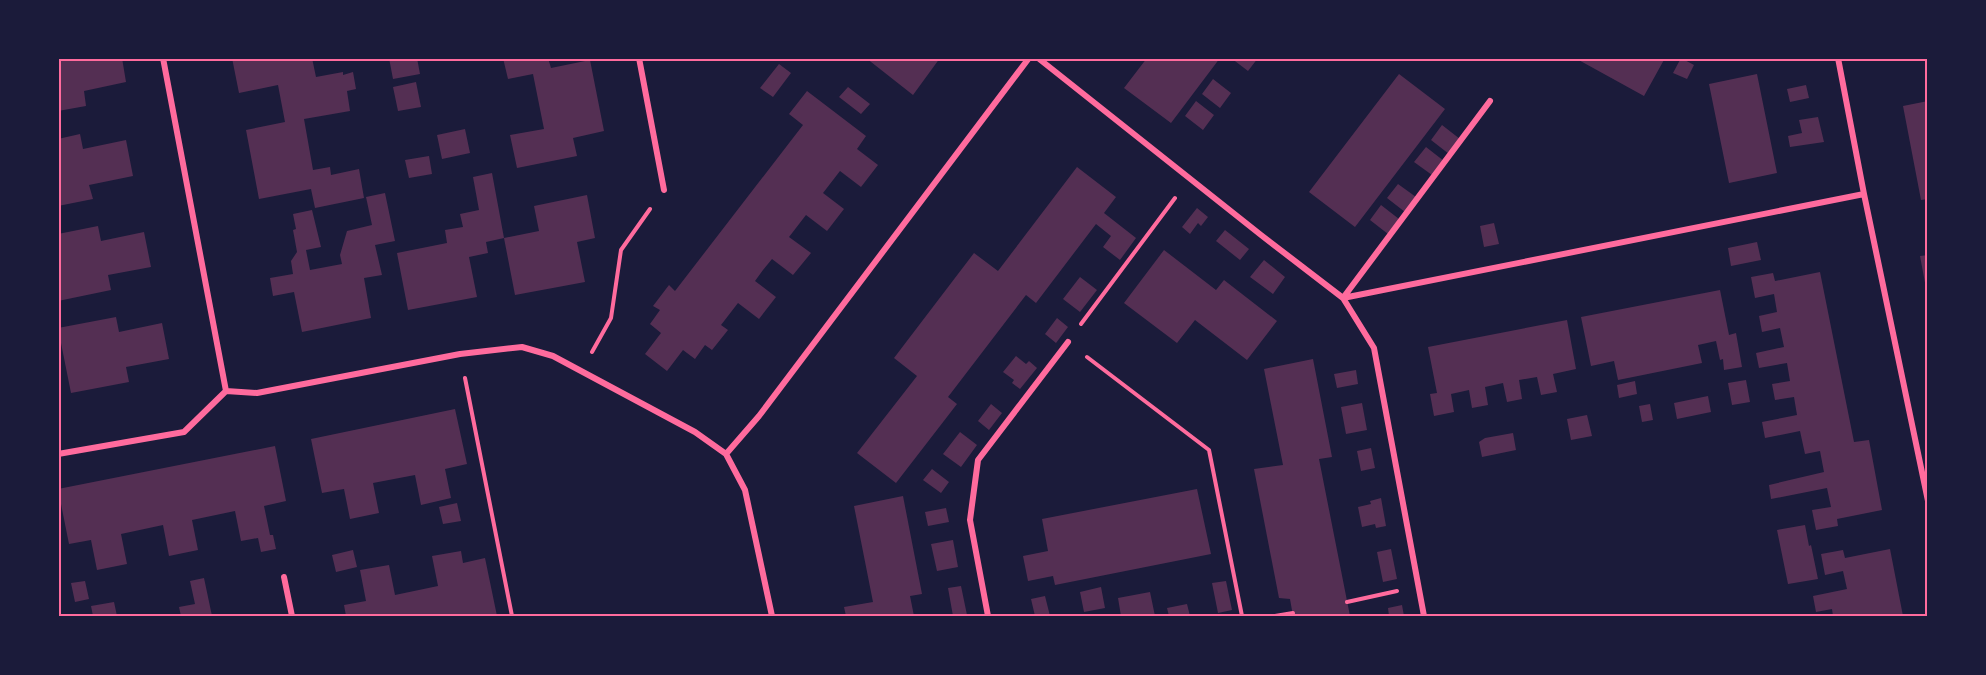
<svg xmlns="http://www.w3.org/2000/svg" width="1986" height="675" font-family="'DejaVu Sans',sans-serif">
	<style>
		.building { fill: #542f53 }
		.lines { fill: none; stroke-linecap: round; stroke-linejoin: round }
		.path { stroke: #ff6b9d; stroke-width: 4 }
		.minor { stroke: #ff6b9d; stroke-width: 6 }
		.neatline { fill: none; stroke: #ff6b9d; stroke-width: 2 }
	</style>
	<rect width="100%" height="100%" fill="#1b1b3a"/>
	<path class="building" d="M58,58H122L126,82L84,91L86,106L58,111Z
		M232,58H312L316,77L343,72V75L353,72L356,89L347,91L350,111L304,119L313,170L330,167L331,175L359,169L364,198L315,208L311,189L259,199L246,130L285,122L278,85L239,93Z
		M389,58H417L420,74L393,79Z
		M503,58H548L551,68L590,60L604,131L573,138L577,156L517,168L510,135L544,129L533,74L508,79Z
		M866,58H940L913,95Z
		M1147,58H1220L1171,123L1124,88Z
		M1231,58H1258L1248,71Z
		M1575,58H1665L1644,96Z
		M1681,58L1694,65L1687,79L1673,73Z
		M779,64L791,73L773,97L760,88Z
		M1399,74L1445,109L1355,227L1309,192Z
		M1757,74L1777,173L1729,183L1709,84Z
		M1213,79L1231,93L1220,108L1202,94Z
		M416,82L421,107L398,111L393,87Z
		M1806,85L1809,98L1790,102L1787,89Z
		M848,87L870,104L861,114L839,97Z
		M807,91L866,136L857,149L878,165L861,187L840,171L823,193L844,209L827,231L806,215L789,237L811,253L793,275L772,259L763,270L755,281L776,297L759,319L738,303L721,325L728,330L712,350L705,345L695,359L683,350L667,371L645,354L661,333L650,324L660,310L653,306L669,285L675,291L803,125L789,114Z
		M1196,101L1214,115L1203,130L1185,116Z
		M1928,101V199L1921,200L1903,106Z
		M1818,117L1824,142L1790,147L1788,136L1802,133L1799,120Z
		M1442,125L1460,139L1449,154L1431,140Z
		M465,129L470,153L442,159L437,135Z
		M80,134L83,149L126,140L133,176L89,185L93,199L58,206V139Z
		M1426,147L1444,161L1432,175L1414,162Z
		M429,156L432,174L409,178L405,160Z
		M1077,167L1116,197L1104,213L1136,238L1120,260L1103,247L1111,236L1096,224L1036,303L1026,295L948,397L957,404L896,483L857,453L917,376L894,358L974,253L998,271Z
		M492,173L504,238L486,242L488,253L469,257L477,297L408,310L397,253L447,243L445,230L463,227L460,214L479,210L473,177Z
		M1398,184L1416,197L1405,212L1387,198Z
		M385,193L395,241L375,245L382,275L364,278L371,318L302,332L294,292L273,296L270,278L293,274L291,261L297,252L293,230L296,229L293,214L312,210L321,247L306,250L310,270L342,264L340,255L347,231L372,225L366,197Z
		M587,195L595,238L577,242L585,282L515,295L504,238L539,231L534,206Z
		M1381,205L1399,219L1388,234L1370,220Z
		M1197,208L1208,217L1201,226L1198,223L1190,234L1182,227Z
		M1494,223L1499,244L1484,247L1480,226Z
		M98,226L101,241L144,232L151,267L108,275L111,290L58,301V234Z
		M1225,230L1249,249L1240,260L1216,241Z
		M1757,242L1761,260L1731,266L1728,248Z
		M1164,250L1216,290L1224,280L1277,321L1247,360L1195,320L1177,343L1124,303Z
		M1928,255V288H1926L1920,256Z
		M1264,260L1285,277L1273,294L1250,277Z
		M1820,272L1854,442L1869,440L1882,510L1837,519L1838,526L1816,530L1812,510L1831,507L1827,488L1771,499L1769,485L1824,472L1820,451L1805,454L1800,431L1765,438L1762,422L1797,415L1794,397L1775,400L1772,384L1790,381L1787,363L1759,368L1756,353L1784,347L1780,328L1762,332L1759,316L1777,312L1774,294L1755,298L1751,277L1773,273L1775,281Z
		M1080,277L1097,290L1080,312L1063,299Z
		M1720,290L1729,335L1736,333L1742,367L1724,370L1723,359L1720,360L1716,341L1698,345L1702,363L1633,377L1618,380L1614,361L1591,366L1581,317Z
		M116,317L119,332L162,323L169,359L126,367L129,382L71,393L58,328Z
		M1057,318L1068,327L1056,343L1045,334Z
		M1567,320L1576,369L1553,374L1557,392L1541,395L1537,377L1519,380L1522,399L1507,402L1503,383L1485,387L1488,405L1472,408L1469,390L1451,394L1454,412L1434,416L1430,394L1437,393L1428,347Z
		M1016,356L1026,364L1029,361L1037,368L1020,389L1012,383L1014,380L1003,372Z
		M1313,359L1332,457L1319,459L1350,616H1293L1290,599L1279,598L1254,469L1283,465L1264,369Z
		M1356,370L1358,384L1337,388L1334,374Z
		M1746,380L1750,402L1732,405L1728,383Z
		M1635,381L1637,394L1619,398L1617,385Z
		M1708,396L1711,412L1677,419L1674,403Z
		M1362,403L1367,430L1346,434L1341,407Z
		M991,404L1002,413L989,430L978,421Z
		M1650,404L1653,420L1642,422L1639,406Z
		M455,409L467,464L445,469L451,498L421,505L415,475L373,483L379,513L350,519L344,489L322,493L311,439Z
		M1587,415L1592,436L1571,440L1567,419Z
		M960,432L977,445L961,467L943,454Z
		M1513,433L1516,450L1482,457L1479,442L1485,438Z
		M275,446L286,501L264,506L270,535H273L276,549L261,552L258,538L241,541L235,511L192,520L198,550L169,556L163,525L121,534L127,564L97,570L91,540L69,544L58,489Z
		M1371,448L1375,468L1361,471L1357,451Z
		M932,469L949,482L941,493L923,480Z
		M1197,489L1211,554L1055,585L1053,576L1028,581L1023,556L1048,551L1042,519Z
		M903,496L922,594L910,596L914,616H846L844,607L873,602L854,506Z
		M1381,498L1386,526L1376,528L1375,524L1362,527L1358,507L1371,504L1370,501Z
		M457,503L461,521L443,524L439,507Z
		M946,508L949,522L928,526L925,512Z
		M1805,525L1809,546L1811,545L1818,579L1788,584L1777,530Z
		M953,540L958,567L937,571L931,544Z
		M1391,549L1397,579L1383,582L1377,552Z
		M1890,549L1903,616H1833L1832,609L1816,612L1813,596L1847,589L1843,571L1825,575L1821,554L1843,550L1845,558Z
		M353,550L357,567L336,572L332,555Z
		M461,551L463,563L485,558L497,616H346L344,605L366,601L360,570L389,565L395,595L438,586L432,556Z
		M204,578L212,616H181L179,607L195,604L190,581Z
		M85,581L89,599L75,602L71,583Z
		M1226,581L1232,610L1218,613L1212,583Z
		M961,586L967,615L953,616L948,588Z
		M1101,587L1105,608L1084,612L1080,592Z
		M1150,592L1155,616H1121L1118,598Z
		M1045,596L1050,616H1035L1031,599Z
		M114,602L117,616H93L91,606Z
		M1187,604L1190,616H1169L1167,608Z
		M1402,605L1404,616H1389L1388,608Z"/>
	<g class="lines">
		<path class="path" d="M1081,324L1175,198
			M592,352L611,318L621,250L650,209
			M1087,357L1209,450L1242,616
			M465,378L512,616
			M1347,602L1397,591
			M1275,616L1293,613"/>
		<path class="minor" d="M163,58L226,391
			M639,58L664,190
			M1038,58L1261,235L1343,298L1864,194
			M1838,58L1864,194L1928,501
			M58,454L184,432L226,391L257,393L460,354L522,347L553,356L695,432L726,454L745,490L772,616
			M726,454L759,416L1029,58
			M284,577L292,616
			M988,616L970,520L978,460L1068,342
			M1424,616L1374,348L1343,298L1490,101"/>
	</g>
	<rect width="1986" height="675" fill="none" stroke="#1b1b3a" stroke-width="120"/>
	<rect x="60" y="60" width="1866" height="555" class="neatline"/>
</svg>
